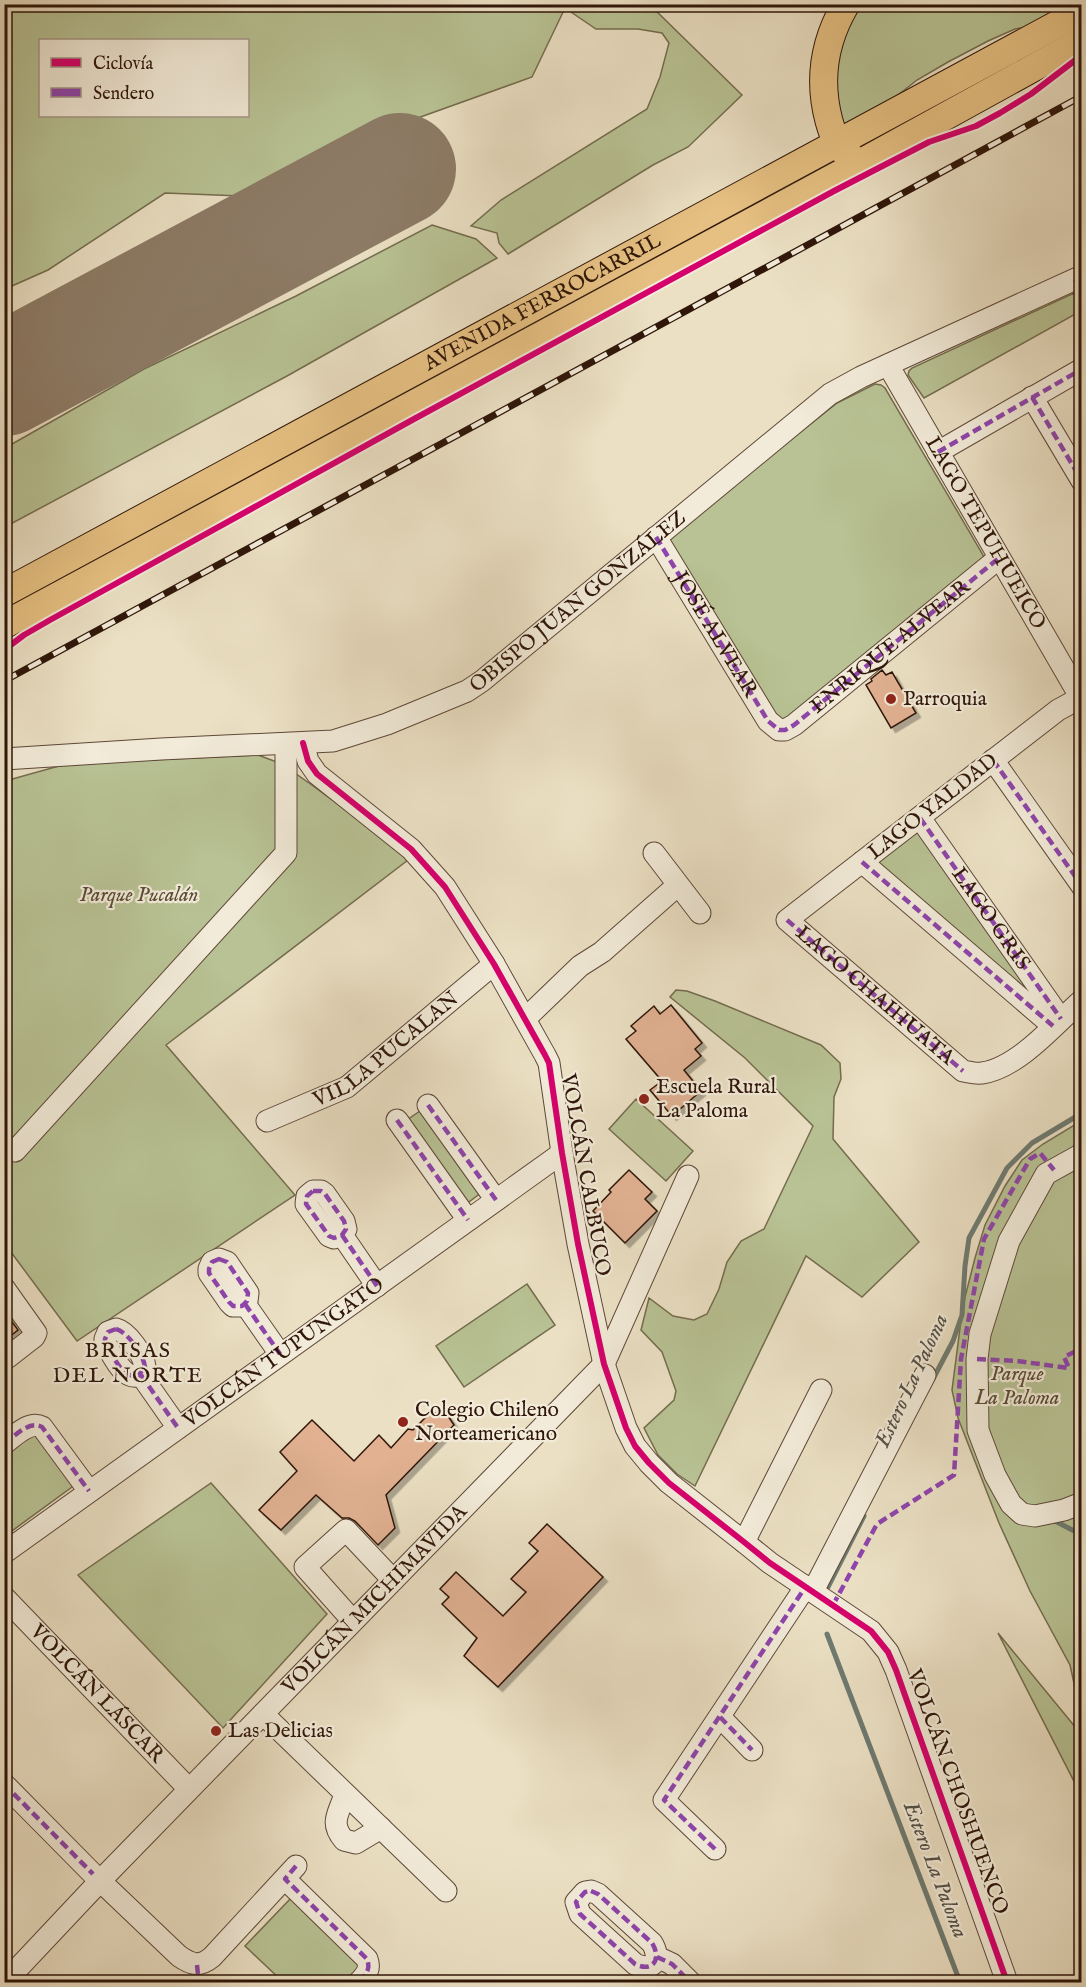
<svg xmlns="http://www.w3.org/2000/svg" width="1086" height="1987" font-family="'IM FELL English',serif">
	<style>
		.green { fill: #b8c294; stroke: #746c4e; stroke-width: 1.5; fill-rule: evenodd }
		.lines { fill: none; stroke-linecap: round; stroke-linejoin: round }
		.stream { stroke: #6e7a71; stroke-width: 5 }
		.runway { stroke: #8d7b66; stroke-width: 112 }
		.building { fill: #e1b192; stroke: #2f1609; stroke-width: 1.5; filter: url(#shadow) }
		.minor-casing { stroke: #5e4838; stroke-width: 23 }
		.major-casing { stroke: #2f1609; stroke-width: 29 }
		.minor { stroke: #f2ebd9; stroke-width: 21 }
		.major { stroke: #e6c082; stroke-width: 27 }
		.rail-casing { stroke: #2f1609; stroke-width: 7 }
		.rail { stroke: #f2ebd9; stroke-width: 4.5; stroke-dasharray: 14; stroke-linecap: butt }
		.quiet { stroke: #8e44ad; stroke-width: 4.5; stroke-dasharray: 9 4.5; stroke-linecap: butt }
		.cycleway-casing { stroke: #f2ebd9; stroke-width: 10 }
		.cycleway { stroke: #d6006c; stroke-width: 6 }
		.poi-dot { fill: #8f2418; stroke: #f2ebd9; stroke-width: 2 }
		.labels { text-anchor: middle; dominant-baseline: central; stroke-width: 4.5; stroke-linejoin: round; paint-order: stroke }
		.street-label { font-size: 21px; fill: #2f1609; stroke: #f2ebd9 }
		.poi-label { font-size: 21px; fill: #2f1609; stroke: #f2ebd9; text-anchor: start }
		.park-label { font-size: 21px; font-style: italic; fill: #584a33; stroke: #f2ebd9 }
		.neighbourhood-label { font-size: 22px; letter-spacing: 1.5px; fill: #2f1609; stroke: #f2ebd9 }
		.water-label { font-size: 22px; font-style: italic; fill: #545046; stroke: #f2ebd9 }
	</style>
	<defs>
		<filter id="shadow"><feDropShadow dx="4.5" dy="4.5" stdDeviation="0" flood-color="#0004"/></filter>
	</defs>
	<rect width="100%" height="100%" fill="#ebe0c4"/>
	<filter id="stains"><feTurbulence type="fractalNoise" baseFrequency=".00333" numOctaves="4"/><feColorMatrix values="0 0 0 0 .2 0 0 0 0 .09 0 0 0 0 .02 0 0 0 .5 -.17"/></filter>
	<radialGradient id="worn" r=".72"><stop offset=".6" stop-color="#630" stop-opacity="0"/><stop offset="1" stop-color="#630" stop-opacity=".3"/></radialGradient>
	<path class="green" d="M5,4L650,5L742,95L688,147L653,165L508,254L499,243L497,233L471,226L501,200L647,109L660,77L669,43L662,33L638,29H596L565,8L532,77L387,129L241,196L165,193L48,270L5,289ZM40,40H248V116H40Z
		M1047,4L1051,14L1028,27L1015,29L988,41L948,62L917,80L888,103L842,128L831,70L856,5Z
		M432,225L476,239L497,258L287,376L5,527V448L144,369L296,296Z
		M1074,293L1081,311L924,398L908,375L909,371L912,368Z
		M875,384L881,385L885,388L983,555L984,560L780,724L667,538L837,403Z
		M258,755L282,764L309,783L361,821L408,860L166,1045L295,1195L77,1341L5,1244V781L66,764Z
		M922,828L1044,1006L876,864Z
		M676,990L687,991L715,1001L821,1045L840,1063L841,1079L834,1097L833,1139L919,1242L862,1297L806,1256L695,1486L677,1474L658,1455L644,1428L674,1400L676,1391L662,1352L641,1330L649,1298L673,1316L694,1320L707,1314L719,1289L727,1262L741,1241L764,1229L813,1126L745,1058L670,997Z
		M636,1099L693,1151L666,1181L609,1129Z
		M423,1109L482,1192L465,1205L404,1122Z
		M1081,1121V1715L1070,1665L1030,1591L999,1523L958,1418L952,1390L963,1305L975,1258L985,1225L1005,1186L1022,1160L1043,1144Z
		M527,1284L555,1325L464,1387L436,1346Z
		M35,1432L74,1484L72,1487L5,1536L4,1450Z
		M211,1483L327,1614L223,1728L78,1575Z
		M998,1633L1081,1734V1795Z
		M291,1898L365,1969L352,1982H283L245,1946Z"/>
	<g class="lines">
		<path class="stream" d="M933,1379L953,1341L962,1315L965,1266L969,1238L1007,1168L1032,1143L1082,1113
			M1053,1520L1082,1535
			M828,1587L864,1516
			M827,1634L960,1982"/>
		<path class="runway" d="M4,380L400,169"/>
	</g>
	<path class="building" d="M882,670L886,675L892,672L916,713L891,728L866,685L872,681L871,679Z
		M671,1005L702,1043L695,1049L701,1056L684,1070L701,1091L672,1116L650,1090L662,1081L626,1039L636,1031L631,1026L654,1006L660,1014Z
		M629,1170L652,1192L645,1199L657,1211L625,1243L593,1211L611,1192L609,1190Z
		M4,1311L18,1330L4,1341Z
		M444,1410L454,1425L386,1495L395,1528L378,1545L355,1521L349,1518H342L316,1495L281,1530L259,1510L297,1471L280,1452L312,1420L354,1461L379,1435L391,1448L408,1429L413,1430L432,1411L439,1415Z
		M547,1524L603,1577L498,1687L464,1656L477,1638L442,1604L449,1597L440,1589L456,1572L503,1616L526,1592L511,1579L538,1551L529,1543Z"/>
	<g class="lines">
		<defs>
			<g id="minor">
				<path id="s1" d="M888,365L1082,700"/>
				<path d="M1032,397L1082,481"/>
				<path d="M938,452L1082,369"/>
				<path d="M656,537L768,721L779,730H785L794,725L999,558"/>
				<path id="s2" d="M1082,697L1058,710L787,920L963,1071C969,1072 976,1074 982,1073C1018,1068 1055,1024 1082,1000"/>
				<path d="M303,743L308,761L317,774L411,849L445,887L494,964L545,1055L549,1063L562,1153L578,1244L604,1364L626,1428L635,1446L649,1463L669,1483L744,1542L770,1563L871,1631L888,1652L896,1670L1007,1982"/>
				<path id="s3" d="M4,759L161,749L333,741L387,724L467,691L482,681L830,394L861,377L1082,276"/>
				<path d="M993,760L1082,886"/>
				<path d="M920,818L1061,1019"/>
				<path d="M654,853L700,913"/>
				<path d="M862,862L1053,1026"/>
				<path d="M526,1018L580,966L602,952L678,885"/>
				<path d="M428,1105L496,1200"/>
				<path d="M397,1120L468,1220"/>
				<path id="s4" d="M267,1121L347,1087L494,964"/>
				<path d="M15,1151L286,853V744"/>
				<path d="M1082,1154L1046,1174L1009,1241L980,1334L977,1359L978,1430L995,1475L1011,1504L1022,1514L1035,1516L1064,1510L1082,1503"/>
				<path d="M313,1191H321L325,1194L344,1221L346,1229L342,1235L334,1238L329,1236L306,1204L307,1196Z"/>
				<path d="M342,1235L377,1286"/>
				<path d="M219,1259L227,1262L248,1293L247,1301L242,1306H233L229,1302L209,1273V1269L212,1262Z"/>
				<path d="M4,1288L36,1333L34,1337L7,1358H4"/>
				<path d="M245,1304L280,1354"/>
				<path d="M116,1329C128,1332 144,1356 145,1367L138,1376C122,1379 113,1355 105,1343V1339L108,1332Z"/>
				<path d="M141,1375L178,1428"/>
				<path d="M4,1444C15,1436 29,1420 42,1427L89,1491"/>
				<path d="M744,1542L821,1390"/>
				<path id="s5" d="M4,1553L562,1153"/>
				<path d="M813,1591L925,1375"/>
				<path id="s6" d="M4,1597L189,1789"/>
				<path d="M353,1621L305,1567L346,1530L393,1580"/>
				<path d="M263,1714L446,1891"/>
				<path d="M720,1717L752,1750"/>
				<path d="M4,1784L93,1874L179,1956C192,1965 200,1967 212,1957L296,1866"/>
				<path d="M345,1794C339,1814 329,1822 344,1840L356,1843L381,1828"/>
				<path d="M715,1849L664,1800L806,1586"/>
				<path d="M285,1879L367,1959C371,1969 366,1975 359,1982"/>
				<path d="M591,1891L598,1894L652,1943C662,1959 653,1973 635,1964L580,1914L576,1902L585,1892Z"/>
				<path d="M657,1957L672,1964L690,1982"/>
				<path id="s7" d="M5,1982L100,1881L604,1364L688,1176"/>
			</g>
			<g id="major">
				<path d="M846,4C824,41 818,80 829,121C833,135 837,148 850,156"/>
				<path id="s8" d="M4,593L1082,11"/>
				<path d="M4,625L866,160L1082,41"/>
			</g>
		</defs>
		<use href="#minor" class="minor-casing"/>
		<use href="#major" class="major-casing"/>
		<use href="#minor" class="minor"/>
		<use href="#major" class="major"/>
		<defs>
			<path id="rail" d="M4,681L1082,96"/>
		</defs>
		<use href="#rail" class="rail-casing"/>
		<use href="#rail" class="rail"/>
		<g class="quiet">
			<path d="M1075,279L1082,293"/>
			<path d="M1032,397L1082,481"/>
			<path d="M938,452L1082,369"/>
			<path id="s9" d="M656,537L768,721L779,730H785L794,725L999,558"/>
			<path d="M993,760L1082,886"/>
			<path id="s10" d="M920,818L1061,1019"/>
			<path d="M862,862L1053,1026"/>
			<path d="M787,920L963,1071"/>
			<path d="M428,1105L496,1200"/>
			<path d="M397,1120L468,1220"/>
			<path d="M313,1191H321L325,1194L344,1221L346,1229L342,1235L334,1238L329,1236L306,1204L307,1196Z"/>
			<path d="M342,1235L377,1286"/>
			<path d="M219,1259L227,1262L248,1293L247,1301L242,1306H233L229,1302L209,1273V1269L212,1262Z"/>
			<path d="M245,1304L280,1354"/>
			<path d="M116,1329C128,1332 144,1356 145,1367L138,1376C122,1379 113,1355 105,1343V1339L108,1332Z"/>
			<path d="M977,1359L1017,1361L1069,1368L1064,1357L1082,1348"/>
			<path d="M141,1375L178,1428"/>
			<path d="M4,1444C15,1436 29,1420 42,1427L89,1491"/>
			<path d="M833,1605L877,1524L954,1475L961,1359L984,1239L1030,1159L1040,1153L1054,1170"/>
			<path d="M720,1717L752,1750"/>
			<path d="M4,1784L93,1874"/>
			<path d="M715,1849L664,1800L806,1586"/>
			<path d="M296,1866L285,1879L367,1959C371,1969 366,1975 359,1982"/>
			<path d="M591,1891L598,1894L652,1943C662,1959 653,1973 635,1964L580,1914L576,1902L585,1892Z"/>
			<path d="M657,1957L672,1964L690,1982"/>
			<path d="M197,1965L198,1975L203,1982"/>
			<path d="M6,1981L7,1982"/>
		</g>
		<defs>
			<path id="cycleway" d="M4,650L24,635L50,620L414,419L834,191L929,142L976,126L1000,113L1031,94L1082,55
				M303,743L308,761L317,774L411,849L445,887L494,964L545,1055L549,1063L562,1153L578,1244L604,1364L626,1428L635,1446L649,1463L669,1483L744,1542L770,1563L871,1631L888,1652L896,1670L1007,1982"/>
		</defs>
		<use href="#cycleway" class="cycleway-casing"/>
		<use href="#cycleway" class="cycleway"/>
	</g>
	<g class="poi-dot">
		<circle cx="891" cy="699" r="6"/>
		<circle cx="644" cy="1099" r="6"/>
		<circle cx="403" cy="1422" r="6"/>
		<circle cx="216" cy="1731" r="6"/>
	</g>
	<g class="labels">
		<g class="street-label">
			<text stroke="none"><textPath href="#s8" startOffset="612">AVENIDA FERROCARRIL</textPath></text>
			<text stroke="none"><textPath href="#s1" startOffset="194">LAGO TEPUHUEICO</textPath></text>
			<text stroke="none"><textPath href="#s3" startOffset="615">OBISPO JUAN GONZÁLEZ</textPath></text>
			<text stroke="none"><textPath href="#s9" startOffset="114">JOSÉ ALVEAR</textPath></text>
			<text stroke="none"><textPath href="#s9" startOffset="370">ENRIQUE ALVEAR</textPath></text>
			<text transform="translate(933 807) rotate(-38)">LAGO YALDAD</text>
			<text stroke="none"><textPath href="#s10" startOffset="123">LAGO GRIS</textPath></text>
			<text stroke="none"><textPath href="#s2" startOffset="486">LAGO CHAIHUATA</textPath></text>
			<text stroke="none"><textPath href="#s4" startOffset="140">VILLA PUCALAN</textPath></text>
			<text transform="translate(585 1175) rotate(80)">VOLCÁN CALBUCO</text>
			<text stroke="none"><textPath href="#s5" startOffset="344">VOLCÁN TUPUNGATO</textPath></text>
			<text stroke="none"><textPath href="#s7" startOffset="532">VOLCÁN MICHIMAVIDA</textPath></text>
			<text stroke="none"><textPath href="#s6" startOffset="134">VOLCÁN LÁSCAR</textPath></text>
			<text transform="translate(957 1792) rotate(70)">VOLCÁN CHOSHUENCO</text>
		</g>
		<g class="poi-label">
			<text x="903" y="699">Parroquia</text>
			<text x="656" y="1087">Escuela Rural<tspan x="656" dy="24">La Paloma</tspan></text>
			<text x="415" y="1410">Colegio Chileno<tspan x="415" dy="24">Norteamericano</tspan></text>
			<text x="228" y="1731">Las Delicias</text>
		</g>
		<g class="park-label">
			<text x="139" y="895">Parque Pucalán</text>
			<text x="1017" y="1374">Parque<tspan x="1017" dy="24">La Paloma</tspan></text>
		</g>
		<g class="neighbourhood-label">
			<text x="128" y="1351">BRISAS<tspan x="128" dy="25">DEL NORTE</tspan></text>
		</g>
		<g class="water-label">
			<text transform="translate(912 1381) rotate(-65)">Estero La Paloma</text>
			<text transform="translate(935 1870) rotate(69)">Estero La Paloma</text>
		</g>
	</g>
	<rect width="1086" height="1987" fill="none" stroke="#ebe0c4" stroke-width="24"/>
	<rect x="6" y="6" width="1074" height="1975" fill="none" stroke="#2f1609" stroke-width="3"/>
	<rect x="12" y="12" width="1062" height="1963" fill="none" stroke="#2f1609" stroke-width="1.5"/>
	<rect x="39" y="39" width="210" height="78" fill="#f2ebd9" stroke="#a49686" stroke-width="1.5"/>
	<rect x="51" y="58" width="30" height="9" fill="#d6006c" stroke="#a49686" stroke-width="1.5"/>
	<text x="93" y="69" font-size="18" fill="#2f1609">Ciclovía</text>
	<rect x="51" y="88" width="30" height="9" fill="#8e44ad" stroke="#a49686" stroke-width="1.5"/>
	<text x="93" y="99" font-size="18" fill="#2f1609">Sendero</text>
	<rect width="100%" height="100%" filter="url(#stains)"/>
	<rect width="100%" height="100%" fill="url(#worn)"/>
</svg>
